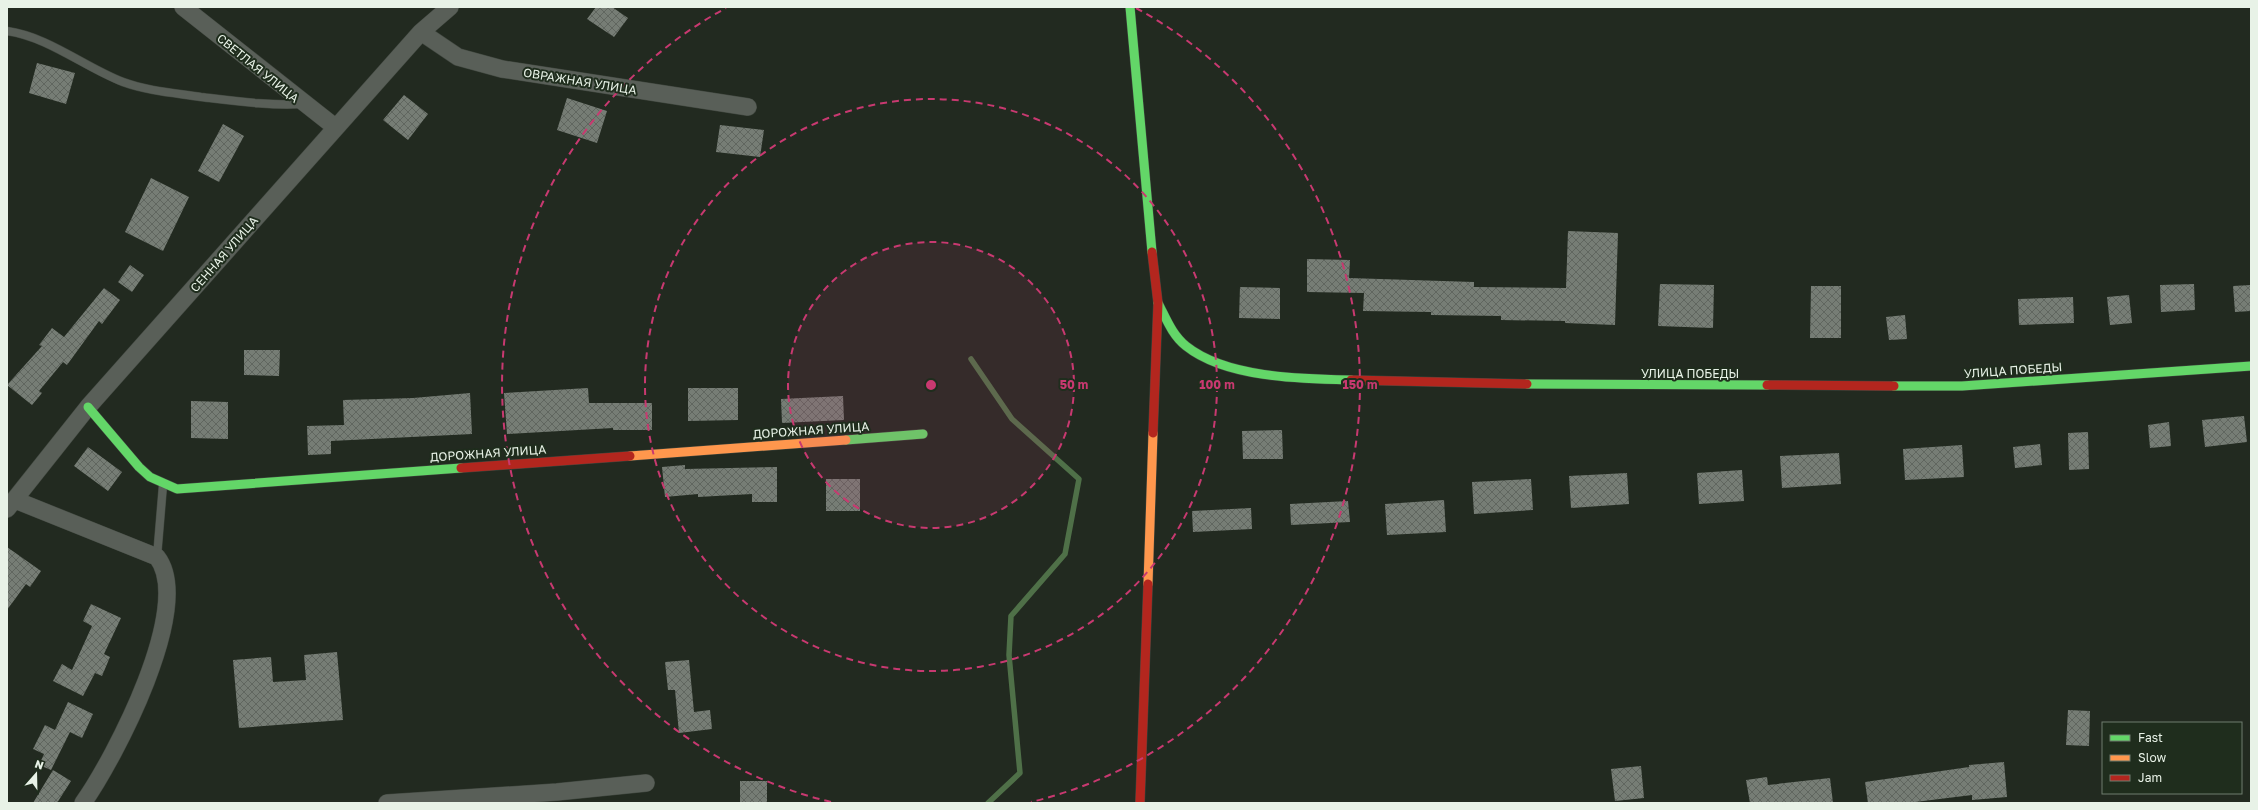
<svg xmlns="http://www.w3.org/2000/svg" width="2258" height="810" font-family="'Golos Text',sans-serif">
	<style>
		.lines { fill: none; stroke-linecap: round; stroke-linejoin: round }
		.stream { stroke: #4f7048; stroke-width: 5.5 }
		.building { fill: url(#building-cross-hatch) }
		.lane-casing { stroke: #40473f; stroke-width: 9 }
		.street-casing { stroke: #40473f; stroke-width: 18 }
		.fast-casing { stroke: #40473f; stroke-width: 10 }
		.slow-casing { stroke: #40473f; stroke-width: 10 }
		.jam-casing { stroke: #40473f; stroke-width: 10 }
		.lane { stroke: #595f58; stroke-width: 8 }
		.street { stroke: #595f58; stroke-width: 17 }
		.fast { stroke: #63d668; stroke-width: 9 }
		.slow { stroke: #ff974d; stroke-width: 9 }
		.jam { stroke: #b3261e; stroke-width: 9 }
		.ring { fill: none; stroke: #c83970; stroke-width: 2; stroke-dasharray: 7 5 }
		.labels { text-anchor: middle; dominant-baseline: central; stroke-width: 4; stroke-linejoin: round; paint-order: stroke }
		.street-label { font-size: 12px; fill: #e8f2e7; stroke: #1f2d1d }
		.centre { fill: #c83970; stroke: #1f2d1d; stroke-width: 2 }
		.ring-label { font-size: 12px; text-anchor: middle; font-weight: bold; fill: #c83970; stroke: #1f2d1d; stroke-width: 4; stroke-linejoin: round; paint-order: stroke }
	</style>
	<defs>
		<pattern id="building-cross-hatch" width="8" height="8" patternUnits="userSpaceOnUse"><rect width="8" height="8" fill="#767d75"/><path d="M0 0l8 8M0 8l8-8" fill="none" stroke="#60665f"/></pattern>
	</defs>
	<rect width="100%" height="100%" fill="#222a20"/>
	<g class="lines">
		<path class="stream" d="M971,359L1012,419L1079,479L1065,554L1011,616L1009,655L1020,773L988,803"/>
	</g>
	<path class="building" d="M596,7H612L628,18L614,37L587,19Z
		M37,63L75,73L66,104L29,93Z
		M404,95L428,114L408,140L383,120Z
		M567,98L607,111L597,143L557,130Z
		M223,124L244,136L219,182L198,171Z
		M720,125L764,130L760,157L716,152Z
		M151,178L189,197L163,251L125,232Z
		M1568,231L1618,233L1615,325L1565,323V321L1501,320V316L1431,315V312L1363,311L1364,293L1307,292V259L1350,260L1349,278L1474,282V287L1566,288Z
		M130,265L144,275L132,292L118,282Z
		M1660,284L1714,285L1713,328L1658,326Z
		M2194,284L2195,310L2161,312L2160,285Z
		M2251,285V311L2235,312L2233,286Z
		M1811,286H1841V338H1810Z
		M1240,287L1280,288V319L1239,318Z
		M104,288L120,300L102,324L99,321L67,365L63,362L39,391L42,393L32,405L7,385L42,346L39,345L52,328L64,337Z
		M2129,295L2132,323L2110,325L2107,297Z
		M2073,297L2074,323L2019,325L2018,299Z
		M1905,315L1907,339L1889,340L1886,317Z
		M244,350H280L279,376L244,375Z
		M588,388L589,403H652V430H613V428L507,434L504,393Z
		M688,388H738V420L688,421Z
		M470,393L472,434L331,441V454L308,455L307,426L344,425L343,400L413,398Z
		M843,396L844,420L782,423L781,399Z
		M191,401L228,402V439L191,438Z
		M2244,416L2247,442L2205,447L2202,420Z
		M2169,422L2171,446L2150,448L2148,425Z
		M1282,430L1283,459H1243L1242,431Z
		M2088,432L2089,469L2069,470L2068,433Z
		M2040,444L2042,465L2015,468L2013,447Z
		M1962,445L1964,477L1905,480L1903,449Z
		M88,447L122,472L108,491L74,466Z
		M1839,453L1841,484L1782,488L1780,456Z
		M685,465V469L777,467V502H752V494L698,497V494L665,497L662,467Z
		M1742,470L1744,501L1699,504L1697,473Z
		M1627,473L1629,504L1571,508L1569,476Z
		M826,479H860V511H826Z
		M1531,479L1533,510L1474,514L1472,482Z
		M1444,500L1446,532L1387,535L1385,504Z
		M1348,501L1350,522L1291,525L1290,504Z
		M1251,508L1252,529L1193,532L1192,511Z
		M7,547L41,571L30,587L26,584L7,610Z
		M91,604L121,618L104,654L110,657L102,676L95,673L83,696L53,681L62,664L72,670L92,626L83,621Z
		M337,652L343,720L239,728L233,660L271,657L273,682L306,680L304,655Z
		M689,660L694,712L710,710L712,729L679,733L675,690H668L665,662Z
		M68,702L93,714L82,738L70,732L51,770L39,765L44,754L33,749L45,725L55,730Z
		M2068,710L2090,711L2089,746L2066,745Z
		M2004,762L2007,797L1972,800V795L1907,803H1868L1865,782L1969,767V765Z
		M1641,766L1644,798L1615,801L1611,769Z
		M53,770L71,781L57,803H33Z
		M1767,777L1768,785L1830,778L1833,803H1750L1746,780Z
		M740,781H767V803H740Z"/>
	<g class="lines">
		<defs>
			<path id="lane" d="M7,31C49,37 84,67 123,82C148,91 175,93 201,97C235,101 269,106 303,104
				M157,557L163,485"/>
			<path id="street" d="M183,7L335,127
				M421,32L458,57L502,69L748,107
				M15,500L157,557C195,606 114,759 83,803
				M7,509L88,407L421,32L450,7
				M387,803L557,792L646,783"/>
			<path id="fast" d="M1130,7L1152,252
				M1158,303C1166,318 1172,335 1186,346C1226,378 1302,379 1351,380
				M1527,384L1767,385
				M1894,386H1962L2251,366
				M88,407L139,467L150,477L177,489L461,468
				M846,440L923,434"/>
			<path id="slow" d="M630,456L846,440
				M1148,584L1153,433"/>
			<path id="jam" d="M1152,252L1158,303L1153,433
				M1351,380L1527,384
				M1767,385L1894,386
				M461,468L630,456
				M1140,803L1148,584"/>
		</defs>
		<use href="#lane" class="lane-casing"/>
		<use href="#street" class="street-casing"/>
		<use href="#fast" class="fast-casing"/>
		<use href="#slow" class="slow-casing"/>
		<use href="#jam" class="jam-casing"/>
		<use href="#lane" class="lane"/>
		<use href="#street" class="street"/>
		<use href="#fast" class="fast"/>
		<use href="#slow" class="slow"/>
		<use href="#jam" class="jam"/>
	</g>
	<circle cx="931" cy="385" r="143" fill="#c83970" fill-opacity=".12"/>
	<g class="ring">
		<circle cx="931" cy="385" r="143"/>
		<circle cx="931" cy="385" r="286"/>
		<path d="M831 802A429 429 0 0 1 726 8M1136 8A429 429 0 0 1 1031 802"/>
	</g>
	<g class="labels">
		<g class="street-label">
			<text transform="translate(258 68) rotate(39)">СВЕТЛАЯ УЛИЦА</text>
			<text transform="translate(580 81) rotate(9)">ОВРАЖНАЯ УЛИЦА</text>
			<text transform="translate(224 254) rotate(-49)">СЕННАЯ УЛИЦА</text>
			<text transform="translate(2013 370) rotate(-4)">УЛИЦА ПОБЕДЫ</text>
			<text x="1690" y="373">УЛИЦА ПОБЕДЫ</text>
			<text transform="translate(811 430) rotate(-4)">ДОРОЖНАЯ УЛИЦА</text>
			<text transform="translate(488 453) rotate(-4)">ДОРОЖНАЯ УЛИЦА</text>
		</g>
	</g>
	<circle cx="931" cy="385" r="6" class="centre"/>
	<g class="ring-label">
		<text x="1074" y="389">50 m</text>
		<text x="1217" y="389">100 m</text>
		<text x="1360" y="389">150 m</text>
	</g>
	<rect width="2258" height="810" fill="none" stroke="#e8f2e7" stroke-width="16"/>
	<rect x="2102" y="722" width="140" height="72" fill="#1f2d1d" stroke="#6f7c6e"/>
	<rect x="2110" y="735" width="20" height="6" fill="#63d668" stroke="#6f7c6e"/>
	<text x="2138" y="742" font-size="12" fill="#e8f2e7">Fast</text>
	<rect x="2110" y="755" width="20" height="6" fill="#ff974d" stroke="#6f7c6e"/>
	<text x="2138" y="762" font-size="12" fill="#e8f2e7">Slow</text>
	<rect x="2110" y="775" width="20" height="6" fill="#b3261e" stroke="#6f7c6e"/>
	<text x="2138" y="782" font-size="12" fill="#e8f2e7">Jam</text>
	<g transform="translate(36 774) rotate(20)" stroke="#1f2d1d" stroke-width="3" paint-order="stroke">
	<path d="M0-3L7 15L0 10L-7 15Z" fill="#e8f2e7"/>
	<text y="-6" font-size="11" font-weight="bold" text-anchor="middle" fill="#e8f2e7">N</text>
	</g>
</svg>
